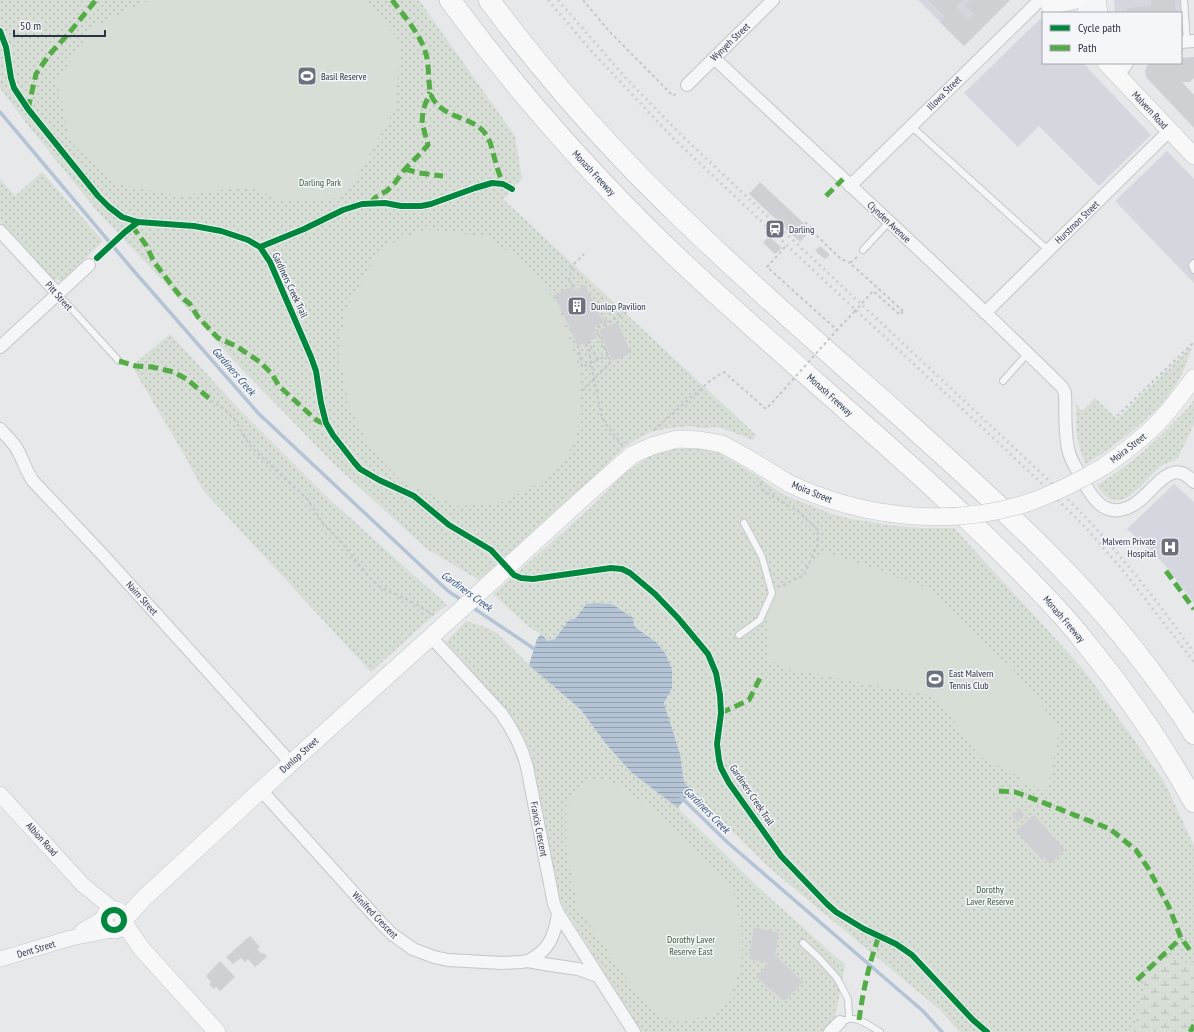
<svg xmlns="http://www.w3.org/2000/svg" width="1194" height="1032" font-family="'PT Sans Narrow',sans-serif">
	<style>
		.built { fill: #d4d7dd }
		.grass { fill: url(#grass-dots) }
		.wetland { fill: url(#wetland-marsh) }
		.pitch { fill: #d6ded6 }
		.water { fill: url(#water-rules) }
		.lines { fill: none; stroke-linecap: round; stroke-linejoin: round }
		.stream { stroke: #b4c4d5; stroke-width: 3.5 }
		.building { fill: #ced0d3 }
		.service-casing { stroke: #c4c6c8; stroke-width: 8 }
		.minor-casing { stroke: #c4c6c8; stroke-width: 14 }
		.tertiary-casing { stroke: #c4c6c8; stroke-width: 16 }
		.secondary-casing { stroke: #c4c6c8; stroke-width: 18 }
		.motorway-casing { stroke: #b8bbbf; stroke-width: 22 }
		.path { stroke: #c5c6ca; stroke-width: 2; stroke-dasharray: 3 3; stroke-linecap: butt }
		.service { stroke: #f5f6f7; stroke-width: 6 }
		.minor { stroke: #f5f6f7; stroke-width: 12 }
		.tertiary { stroke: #f5f6f7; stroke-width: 15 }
		.secondary { stroke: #f8f8f8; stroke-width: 17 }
		.motorway { stroke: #f8f8f8; stroke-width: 21 }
		.rail { stroke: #cecfd2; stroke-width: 3; stroke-dasharray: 2 4; stroke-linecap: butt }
		.secondary-bridge-casing { stroke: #c4c6c8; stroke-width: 18; stroke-linecap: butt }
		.path-bridge { stroke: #c5c6ca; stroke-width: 2; stroke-dasharray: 3 3; stroke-linecap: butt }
		.secondary-bridge { stroke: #f8f8f8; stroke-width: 17 }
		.quiet { stroke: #54ac47; stroke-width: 5; stroke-dasharray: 10 5; stroke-linecap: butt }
		.cycleway-casing { stroke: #f4f6f9; stroke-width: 8 }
		.cycleway { stroke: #00873e; stroke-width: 6 }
		.labels { text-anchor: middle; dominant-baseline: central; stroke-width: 3; stroke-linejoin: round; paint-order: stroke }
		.street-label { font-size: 10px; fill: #2b3445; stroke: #f4f6f9 }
		.poi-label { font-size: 10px; fill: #2b3445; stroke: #f4f6f9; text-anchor: start }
		.park-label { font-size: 10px; fill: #3f6138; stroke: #f4f6f9 }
		.water-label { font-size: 11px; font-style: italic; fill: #34527a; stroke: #f4f6f9 }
	</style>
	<defs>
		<pattern id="grass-dots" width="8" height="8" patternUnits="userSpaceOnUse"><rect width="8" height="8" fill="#d6ded6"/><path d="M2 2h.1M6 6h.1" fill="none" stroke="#b8bfb9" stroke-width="1.8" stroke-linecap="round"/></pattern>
		<pattern id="wetland-marsh" width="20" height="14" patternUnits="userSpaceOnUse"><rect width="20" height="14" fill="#d6ded6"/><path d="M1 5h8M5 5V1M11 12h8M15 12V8" fill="none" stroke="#b8bfb9"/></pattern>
		<pattern id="water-rules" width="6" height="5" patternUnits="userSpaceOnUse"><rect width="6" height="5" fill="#b4c4d5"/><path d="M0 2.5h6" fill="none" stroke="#93a0af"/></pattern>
	</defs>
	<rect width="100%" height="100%" fill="#e6e8ea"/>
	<path class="built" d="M918,0H1010L964,46Z
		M1114,0H1180L1181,13H1115Z
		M1040,19L1043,22V63H1083L1151,135L1099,186L1039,126L1018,147L964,93Z
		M1167,151L1194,179V283L1115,201Z
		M1174,484L1194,502V603L1165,565L1127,529Z"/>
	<path class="grass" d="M0,0H419L515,136L522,178L503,199L756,435L753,440L722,428L715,427L704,428L689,426L666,429L651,432L639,438L624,448L589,481L479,580L427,549L335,465L234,361L165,283L98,212L27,124L0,88Z
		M42,172L103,241L62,281L52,279L0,222V179L15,196Z
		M170,334L240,410L328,498L447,605L436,613L371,672L203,490L185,456L132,366Z
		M1192,346C1188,359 1184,371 1177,383C1159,413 1116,446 1086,464C1075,444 1077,426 1076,404L1082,411L1095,398L1117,419Z
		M1194,399V424L1178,458C1173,462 1166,462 1161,466C1142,481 1119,523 1097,485C1126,468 1151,446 1174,422C1181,415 1189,408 1194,399Z
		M697,448L719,453L756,475L782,494L832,514L851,519L896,526L922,528H954L1083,669L1165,783L1194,846V1032H960L939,1009L766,865L684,782L680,754L664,703L672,688L665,653L656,642L642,631L634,626L586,604L576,618L568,621L555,639L548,641L541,634L529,627L493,594L591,507L625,473L649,456L671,449Z
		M466,621L488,628L498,634L529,665L581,710L606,744L632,773L678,808L760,889L845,965L835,1019L821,1032H642L561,903L558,893L533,762C525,730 505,708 483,684C471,670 458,656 446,642Z"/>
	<path class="wetland" d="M1164,955L1194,965V1032H1133L1145,982L1141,972Z"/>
	<path class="pitch" d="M154,0H366L401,43L395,109L358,175L337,198L283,201L248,186L183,196L115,184L71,143L57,82L92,28L144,2Z
		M426,229L487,237L527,264L557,303L581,373L578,431L566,460L544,481L497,504L458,506L402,482L370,448L349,405L338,350L346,310L380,248Z
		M826,552L934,591L1000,661L1015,665L1013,674L1037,699L1057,726H1060L1047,791L1042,788L1019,784L1020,777L979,756L936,696L782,668V664L768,661L769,599Z
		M608,779L650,807L733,889L742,930L741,969L727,1002L709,1016L684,1020L659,1017L639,997L577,906L566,845V807L584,781Z"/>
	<path class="water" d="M597,603L612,604L633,618L634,626L656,642L665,653L672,669V688L664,703L680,754L684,782L692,790L678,808L632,773L606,744L581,710L529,665L537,639L541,634L548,641L555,639L568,621L576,618L586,604Z"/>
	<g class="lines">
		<path class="stream" d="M0,112L133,270L258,413L448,591L463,601
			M472,607L536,650
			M681,797L727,842L923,1011L942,1032"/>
	</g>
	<path class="building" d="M928,0H963L956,7L968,20L974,14L965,5L970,0H1010L964,46L940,22L945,17Z
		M1151,0H1175L1176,13H1127V8L1151,6Z
		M1194,57V78L1190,82H1182L1194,95V128L1146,77L1145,70L1149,63H1181V58Z
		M760,182L811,230L800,242L749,194Z
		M769,236L782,248L775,254L763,243Z
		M820,246L830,255L825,259L815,251Z
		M585,285L602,319L606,317L608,322L604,324V322L593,328L597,337L578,346L554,295L573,286L575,290Z
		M617,322L631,353L613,361L599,331Z
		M1020,809L1025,815L1017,822L1012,816Z
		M1034,815L1065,850L1050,864L1045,857L1042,860L1016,831Z
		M754,927L779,933L775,955L803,982L784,1001L756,977L769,963L749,959Z
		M250,936L260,947L257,949L262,954L264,953L267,957L255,967L248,959L245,962L241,958L233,964L226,957Z
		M220,961L235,977L220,991L216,987L214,989L209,984L211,982L206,976Z"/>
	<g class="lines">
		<defs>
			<path id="service" d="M1184,0L1187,42
				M911,126L1048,250
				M863,250L889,222
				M1194,263L1192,265L1194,270
				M58,294L119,361
				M1003,381L1028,353
				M739,635L760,620L772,593L762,557L744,523
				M803,943L819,958L837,978L848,999L849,1018
				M846,1020C857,1015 871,1027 880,1032"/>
			<path id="minor" d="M1181,42L1194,41
				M714,58C830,167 949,275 1062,387L1065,393C1066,411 1064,430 1068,448C1069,458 1076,467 1080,476C1090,494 1102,518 1127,508C1145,502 1157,477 1173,473C1181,470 1188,476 1194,482
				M1118,76L1127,63
				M687,85L773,0
				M850,186L1040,0
				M0,231L58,294
				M985,313L1169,131
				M0,347L89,265
				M0,429C6,436 13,442 17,449C23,460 26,471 33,481L101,553L291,763
				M431,637L501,713C513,730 522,747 527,767L554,904L558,913L634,1032
				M261,790L381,923L392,934L413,949L434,957L448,960L503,963L521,962L528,961L544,964L578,969L598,976
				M528,961C549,951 555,935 558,913
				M830,1032L840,1022"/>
			<path id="tertiary" d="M1098,0L1100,13
				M1085,13L1089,0
				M0,794L83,885L113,909
				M82,931L104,918
				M0,959L71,938L112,930"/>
			<path id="secondary" d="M1050,6L1076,0
				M1106,63L1194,156
				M1103,467C1125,452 1145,437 1163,417C1174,405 1184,391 1194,378
				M104 920a10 10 0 1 1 20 0a10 10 0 1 1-20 0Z
				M124,920L144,898L261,790L456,614L584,497L632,455L652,446L677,439L700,440L722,444L751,460L790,484
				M124,923L141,948L217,1032"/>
			<path id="motorway" d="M450,0C514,87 586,169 664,245C795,371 941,482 1064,617C1074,628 1083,640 1092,651C1130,698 1165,749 1194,802
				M489,0C548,79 614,154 686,222C755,289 827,351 899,415C991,498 1086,581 1159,683C1171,699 1184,716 1194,734"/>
		</defs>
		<use href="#service" class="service-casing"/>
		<use href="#minor" class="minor-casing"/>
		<use href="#tertiary" class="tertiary-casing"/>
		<use href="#secondary" class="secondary-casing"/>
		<use href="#motorway" class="motorway-casing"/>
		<path class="path" d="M583,0L608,30L673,96L678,92
			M805,222L813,229L815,234L841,259L846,261L850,263
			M785,247L767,267L837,330L854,312
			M857,257L850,263L903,311
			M573,286L569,280L573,265L584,254
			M588,341L598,360
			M586,343L589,352L601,414L605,423L622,445
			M578,346L582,367L608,355
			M583,390L611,362L596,329L625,313L635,301
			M211,400L225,410L235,420L251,447L285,479L300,492L308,500L324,525L339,540L372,580L380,587L412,602L434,615
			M1117,416L1194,342
			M654,430L711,380L724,372L766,409L780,394
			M760,483L764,491L799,512L818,530L817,546L804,575L779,587"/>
		<use href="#service" class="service"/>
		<use href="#minor" class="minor"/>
		<use href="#tertiary" class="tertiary"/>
		<use href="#secondary" class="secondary"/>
		<use href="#motorway" class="motorway"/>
		<path class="rail" d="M548,0L594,54L675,140L861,315L971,417L1040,482L1087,529L1125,573L1194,662
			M558,0L624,76L679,133L1041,473C1058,490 1075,506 1091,523C1128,564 1163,608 1194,653"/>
		<defs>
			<path id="secondary-bridge" d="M790,484C861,517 946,527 1021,505C1050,496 1077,482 1103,467"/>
		</defs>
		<use href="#secondary-bridge" class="secondary-bridge-casing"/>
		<path class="path-bridge" d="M854,312L873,291L900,315L903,311
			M780,394L837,330"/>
		<use href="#secondary-bridge" class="secondary-bridge"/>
		<path class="quiet" d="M392,0C404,16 421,35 426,54C430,67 427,89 433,99C446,119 472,117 484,132C491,140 492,150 495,160C497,168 500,176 503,184
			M28,109L36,74L49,55L69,33L96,0
			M405,169L419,173L443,176
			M826,196L843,179
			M371,203C375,194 384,195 390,188C397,182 400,174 406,168C414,160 421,153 428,145L422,123L423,110L430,92
			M132,226L146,245L154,262L180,296L190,304L198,317L218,338L236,346L260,362L272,374L279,386L315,419L320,422L326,423
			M119,361L136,366L152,367L174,372L188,380L211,400
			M1166,571L1194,609
			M721,713L749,700L762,674
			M999,791L1015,792L1029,797L1110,829L1136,850L1148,868L1169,907L1176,925L1181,938L1192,953
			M1137,980L1181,938
			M859,1020C863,991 869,963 879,936
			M1190,1032L1194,1025"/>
		<defs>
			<path id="cycleway" d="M0,31L6,47L11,78L14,88L28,109L98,196L109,207L122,217L138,222L194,226L221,231L248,240L260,247L270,262L311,357L316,371L321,403L326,423L333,435L354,462L360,469L379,480L414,496L449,525L491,550L514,575L521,578L533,579L611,568L622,569L630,573L655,594L678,618L708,654L716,673L720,695L721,713L717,744L719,760L721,768L729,783L781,856L827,904L836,912L864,929L896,944L912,955L973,1020L987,1032
				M260,247L304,229L343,210L362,204L385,203L401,206H421L431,204L475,188L492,183L503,184L512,189
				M97,258L125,232L138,222
				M104 920a10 10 0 1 1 20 0a10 10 0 1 1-20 0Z"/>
		</defs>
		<use href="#cycleway" class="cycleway-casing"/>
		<use href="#cycleway" class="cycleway"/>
	</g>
	<defs>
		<symbol id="stadium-square" viewBox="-11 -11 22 22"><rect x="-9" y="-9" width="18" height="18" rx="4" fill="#6c737f" stroke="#f4f6f9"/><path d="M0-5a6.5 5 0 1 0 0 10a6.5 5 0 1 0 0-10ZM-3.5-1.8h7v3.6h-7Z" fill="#fff"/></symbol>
		<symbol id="station-square" viewBox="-11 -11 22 22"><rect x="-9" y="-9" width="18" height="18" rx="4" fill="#6c737f" stroke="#f4f6f9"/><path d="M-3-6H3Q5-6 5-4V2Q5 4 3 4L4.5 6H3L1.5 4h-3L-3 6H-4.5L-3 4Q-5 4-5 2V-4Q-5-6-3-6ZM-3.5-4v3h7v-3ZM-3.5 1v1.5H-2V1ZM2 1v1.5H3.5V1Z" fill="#fff"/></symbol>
		<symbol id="building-square" viewBox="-11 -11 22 22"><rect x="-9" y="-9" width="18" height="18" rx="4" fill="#6c737f" stroke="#f4f6f9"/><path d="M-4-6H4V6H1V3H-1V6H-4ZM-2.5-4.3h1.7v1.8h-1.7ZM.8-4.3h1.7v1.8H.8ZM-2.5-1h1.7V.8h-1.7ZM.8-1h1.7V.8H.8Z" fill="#fff"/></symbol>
		<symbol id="hospital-square" viewBox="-11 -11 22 22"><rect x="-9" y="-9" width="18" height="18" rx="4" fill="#6c737f" stroke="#f4f6f9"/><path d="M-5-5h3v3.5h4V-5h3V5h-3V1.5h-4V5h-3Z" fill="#fff"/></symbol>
	</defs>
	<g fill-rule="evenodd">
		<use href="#stadium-square" x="296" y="65" width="22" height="22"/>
		<use href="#station-square" x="764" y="218" width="22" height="22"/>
		<use href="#building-square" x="566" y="295" width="22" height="22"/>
		<use href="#hospital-square" x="1159" y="536" width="22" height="22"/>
		<use href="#stadium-square" x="924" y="668" width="22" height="22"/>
	</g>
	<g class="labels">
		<g class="street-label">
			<text transform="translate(730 42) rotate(-44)">Wynyeh Street</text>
			<text transform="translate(944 93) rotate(-45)">Illowa Street</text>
			<text transform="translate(1150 110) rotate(47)">Malvern Road</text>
			<text transform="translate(594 173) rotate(47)">Monash Freeway</text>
			<text transform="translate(889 222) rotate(43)">Clynden Avenue</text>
			<text transform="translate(1077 222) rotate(-44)">Hurstmon Street</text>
			<text transform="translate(290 285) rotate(65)">Gardiners Creek Trail</text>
			<text transform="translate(59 296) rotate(48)">Pitt Street</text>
			<text transform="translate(830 395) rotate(42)">Monash Freeway</text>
			<text transform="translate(1128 448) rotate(-38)">Moira Street</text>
			<text transform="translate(812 492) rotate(22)">Moira Street</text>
			<text transform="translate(142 598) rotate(48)">Nairn Street</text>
			<text transform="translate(1064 619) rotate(49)">Monash Freeway</text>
			<text transform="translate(299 755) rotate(-42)">Dunlop Street</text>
			<text transform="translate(752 795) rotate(56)">Gardiners Creek Trail</text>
			<text transform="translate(539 829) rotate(79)">Francis Crescent</text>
			<text transform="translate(42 839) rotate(48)">Albion Road</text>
			<text transform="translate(375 915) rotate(46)">Winifred Crescent</text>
			<text transform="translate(36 949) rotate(-17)">Dent Street</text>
		</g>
		<g class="poi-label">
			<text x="321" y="76">Basil Reserve</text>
			<text x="789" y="229">Darling</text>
			<text x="591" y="306">Dunlop Pavilion</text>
			<text x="1156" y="541" text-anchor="end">Malvern Private<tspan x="1156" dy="12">Hospital</tspan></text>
			<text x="949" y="673">East Malvern<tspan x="949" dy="12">Tennis Club</tspan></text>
		</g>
		<g class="park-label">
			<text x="320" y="182">Darling Park</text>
			<text x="990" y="889">Dorothy<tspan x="990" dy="12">Laver Reserve</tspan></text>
			<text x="691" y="939">Dorothy Laver<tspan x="691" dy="12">Reserve East</tspan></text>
		</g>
		<g class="water-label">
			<text transform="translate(234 371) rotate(49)">Gardiners Creek</text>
			<text transform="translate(467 591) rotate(36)">Gardiners Creek</text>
			<text transform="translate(707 810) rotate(45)">Gardiners Creek</text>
		</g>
	</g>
	<rect x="1042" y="12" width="140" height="52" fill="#f4f6f9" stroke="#a4a8b1"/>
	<rect x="1050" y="25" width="20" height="6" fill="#00873e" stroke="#a4a8b1"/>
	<text x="1078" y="32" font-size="12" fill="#2b3445">Cycle path</text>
	<rect x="1050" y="45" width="20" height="6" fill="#54ac47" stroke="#a4a8b1"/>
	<text x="1078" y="52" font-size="12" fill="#2b3445">Path</text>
	<path d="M14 30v6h91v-6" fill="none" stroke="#2b3445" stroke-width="2"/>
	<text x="20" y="30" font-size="12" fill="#2b3445" stroke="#f4f6f9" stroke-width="3" paint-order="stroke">50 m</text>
</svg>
